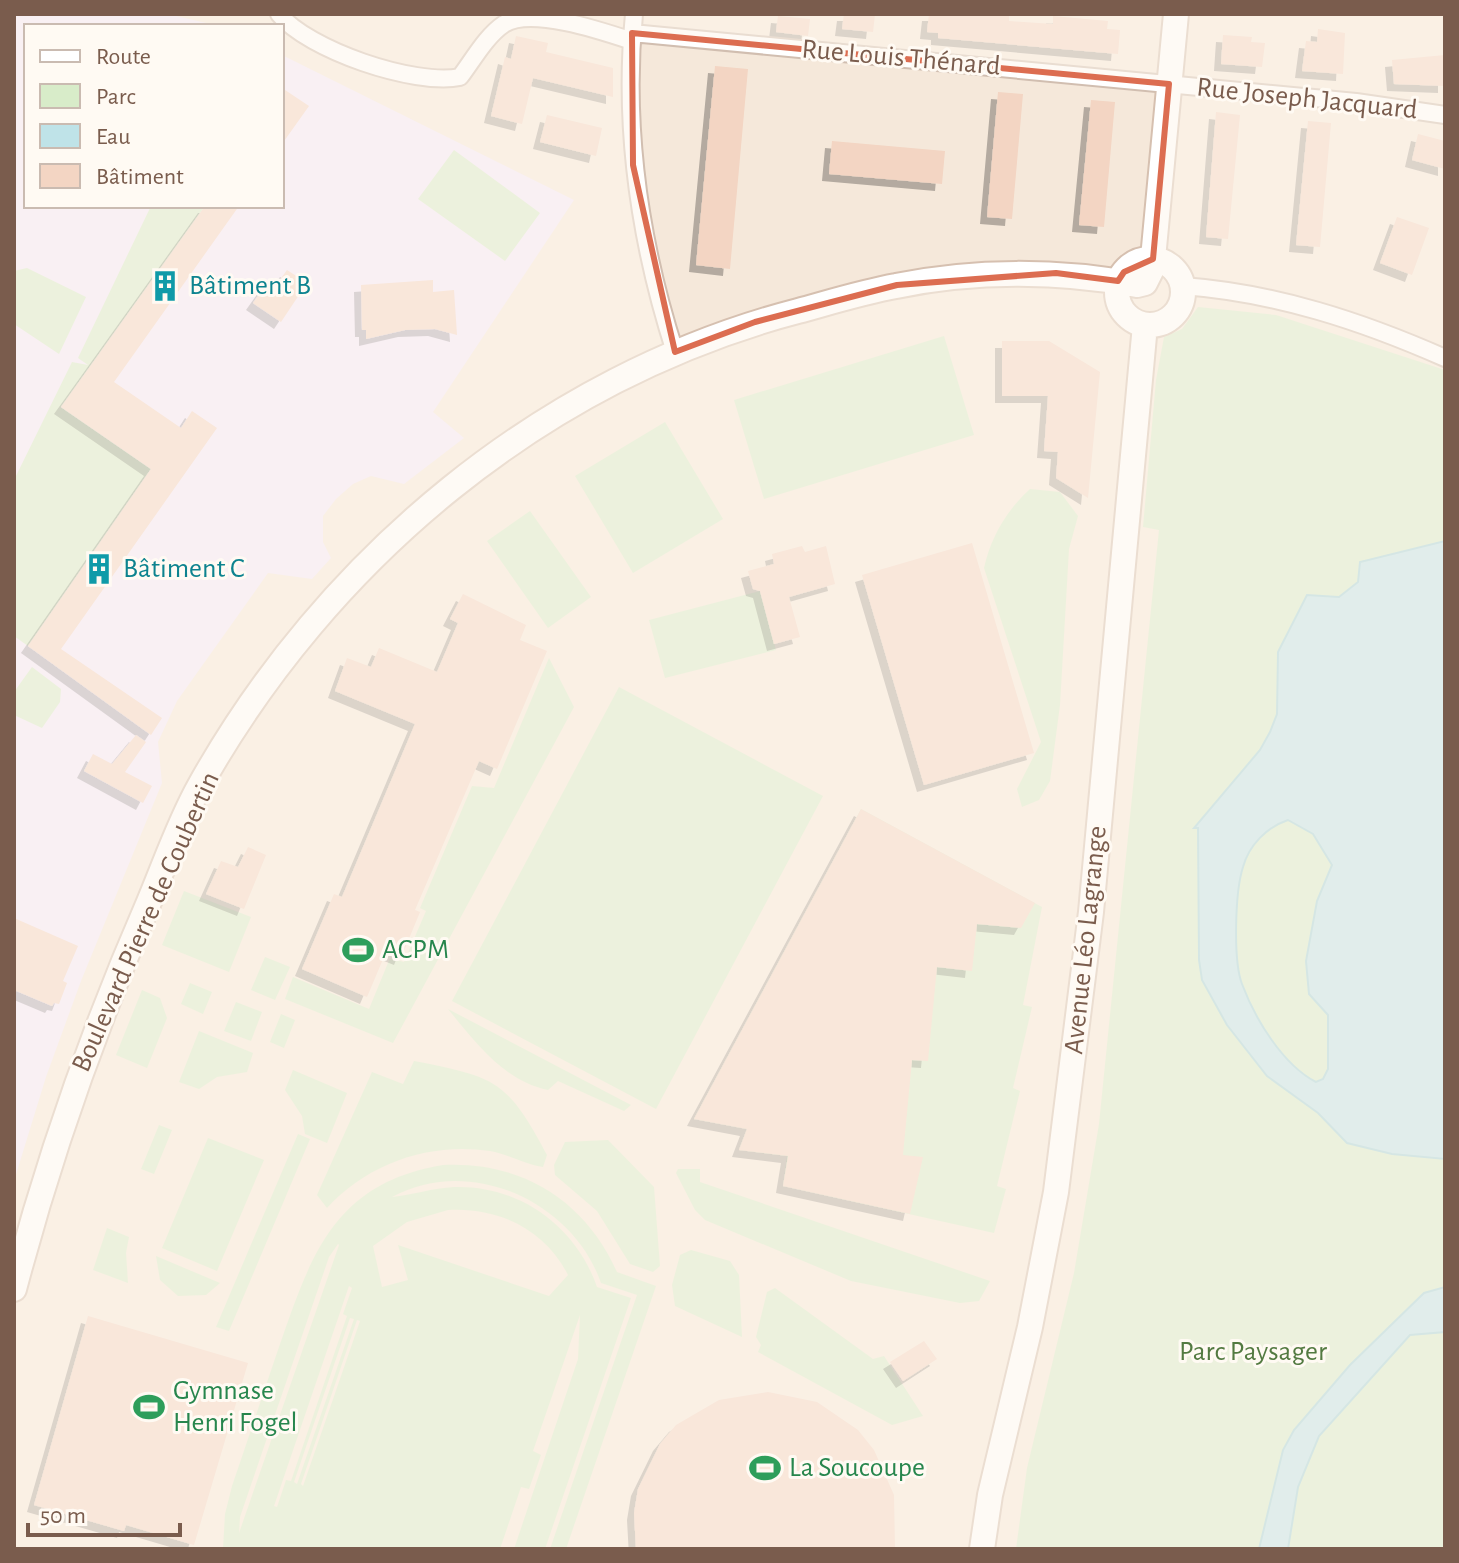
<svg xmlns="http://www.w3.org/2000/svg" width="1459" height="1563" font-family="'Alegreya Sans',sans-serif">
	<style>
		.residential { fill: #f5e8da; fill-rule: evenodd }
		.education { fill: #f3e8fa }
		.green { fill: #d8ecc9; fill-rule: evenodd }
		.water { fill: #bfe3e8; stroke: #a5d3da; stroke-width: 2; fill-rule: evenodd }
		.building { fill: #f3d5c3; filter: url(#shadow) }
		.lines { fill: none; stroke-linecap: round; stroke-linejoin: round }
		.street-casing { stroke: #d1beb0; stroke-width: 20 }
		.secondary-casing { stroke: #d6c0b0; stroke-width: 28 }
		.street { stroke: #fff; stroke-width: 16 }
		.secondary { stroke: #fff; stroke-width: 24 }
		.marked { fill: none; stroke: #dc6d51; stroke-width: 6; stroke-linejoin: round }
		.labels { text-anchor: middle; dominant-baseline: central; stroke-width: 6; stroke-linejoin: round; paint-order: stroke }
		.street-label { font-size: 28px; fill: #7a5c4d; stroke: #fffaf3 }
		.culture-label { font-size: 28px; fill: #0d838f; stroke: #fffaf3; text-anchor: start }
		.leisure-label { font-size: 28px; fill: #27864d; stroke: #fffaf3; text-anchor: start }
		.park-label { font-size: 28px; fill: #537a41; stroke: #fffaf3 }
	</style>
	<defs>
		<filter id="shadow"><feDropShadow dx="-7" dy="7" stdDeviation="0" flood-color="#0004"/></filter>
	</defs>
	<rect width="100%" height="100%" fill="#fdf6ec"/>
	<path class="residential" d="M14,14H1445V1549H14ZM26,26H282V206H26Z"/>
	<path class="education" d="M14,14H168L219,26H26V206H282V55L574,200L433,412L464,438L404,484L371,476L353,484L336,499L323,516V542L331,558L312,579L268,573L177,701L158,742L162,783L81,981L46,1077L14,1181Z"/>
	<path class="green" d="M454,150L540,213L505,261L418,199Z
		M151,206H205L61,407L151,469L28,646L14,636V480L72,362L88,365L78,358Z
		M27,268L86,297L59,354L14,324V271Z
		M1198,307L1276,315L1445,370V1549H1016L1027,1468L1074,1273L1099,1124L1159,530L1143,527L1156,380L1164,337L1182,329Z
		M944,336L974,435L764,499L734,400Z
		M665,422L723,519L633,573L575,476Z
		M1030,489L1060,492L1078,516L1069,549L1060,705L1050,781L1039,800L1022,807L1017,789L1041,742L984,568C991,537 1006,511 1030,489Z
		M530,511L591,597L548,628L487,541Z
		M760,591L776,650L665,678L649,620Z
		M549,658L574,707L393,1043L285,999L293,977L369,1009L390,958L404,962L426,911L420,908L472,786L494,788Z
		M32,667L61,689L60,702L42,728L14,715V692Z
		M619,687L823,796L656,1109L452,1001Z
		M861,809L1042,907L1023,1005L1032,1007L1013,1088L1020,1091L997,1186L1006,1189L994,1233L783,1186L787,1156L739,1150L747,1129L694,1119Z
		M184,891L251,917L229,972L162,945Z
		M265,957L290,967L275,1000L251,990Z
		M190,983L212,992L203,1014L181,1004Z
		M142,990L160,998L167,1018L147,1068L116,1055Z
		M236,1002L262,1012L251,1041L224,1031Z
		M448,1009L631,1105L624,1111L558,1081L548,1090C504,1081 476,1043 448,1009Z
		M281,1014L295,1020L284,1048L270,1042Z
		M199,1031L253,1053L247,1072L217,1077L199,1089L179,1082Z
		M414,1061C496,1077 507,1080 547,1155L543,1167C526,1165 508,1154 490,1151C430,1142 368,1163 327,1208L317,1195L372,1072L403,1084Z
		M293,1070L347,1093L327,1143L305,1134L302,1116L285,1090Z
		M159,1125L172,1130L154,1174L141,1169Z
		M298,1134L310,1139L229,1331L216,1327Z
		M208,1138L264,1160L217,1271L162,1248Z
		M608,1140L654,1187L660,1266L653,1272L630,1264L597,1211L555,1175L554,1165L565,1142Z
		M443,1165C521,1161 585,1200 617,1272L656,1286L566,1549H550L637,1295L601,1283C573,1202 470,1154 392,1197C412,1195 433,1188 454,1187C519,1185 576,1226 597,1287L631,1298L545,1549H514L578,1359L580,1315L533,1451L541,1455L529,1489L521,1487L500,1549H223L225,1514L232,1486C248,1440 263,1393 279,1347C311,1255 334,1183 443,1165ZM448,1210C498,1207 545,1229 568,1275L549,1296L398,1245L408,1280L382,1287L373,1246L407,1222ZM338,1244L339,1245L239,1533L240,1517L329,1257ZM349,1286L352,1288L343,1314L347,1316L291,1481L286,1480L277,1507L274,1506ZM350,1318L354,1319L297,1484L294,1482ZM357,1320L360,1321L303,1486L301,1484Z
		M678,1169H700V1182L990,1281L979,1301L960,1303L851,1281L705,1220L695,1210L676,1173Z
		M107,1228L129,1237L126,1253L128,1283L93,1270Z
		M691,1250L730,1261L739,1275L742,1337L675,1306L672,1285L680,1255Z
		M156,1256L220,1283L206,1295L178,1296L160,1280Z
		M775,1288L873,1359L884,1356L923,1416L892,1425L758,1352L761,1345L756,1337L767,1292Z"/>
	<path class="water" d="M1445,541V1159L1392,1154L1347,1143L1318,1113L1267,1076L1227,1025L1202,980L1199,960L1198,828H1194L1260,750L1270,732L1277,714L1278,652L1307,595L1339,597L1358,582L1360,562ZM1288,820L1313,834L1332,865L1317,901L1306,961L1309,994L1328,1015V1069L1323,1079L1316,1082C1283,1065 1255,1019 1242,984C1233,960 1235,892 1243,867C1249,845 1267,827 1288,820Z
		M1445,1287V1332L1410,1335L1319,1436L1298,1487L1288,1549H1259L1283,1450L1294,1430L1350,1365L1424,1293Z"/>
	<path class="building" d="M844,14H875L873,32L842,29Z
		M929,14H1009V21L1053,24V16L1108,21L1107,29L1120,30L1118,54L938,38V33L927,32Z
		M778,16L810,19L808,36L776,32Z
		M1318,29L1345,33L1343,74L1302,71L1306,41L1317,42Z
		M1223,35L1252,37L1251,42L1265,43L1262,67L1221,64Z
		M516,36L548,43L546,52L613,68V97L533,78L522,124L491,116L505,57L511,59Z
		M1445,55V86L1394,84L1392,60Z
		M715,66L748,69L730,269L696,265Z
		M282,88L309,106L282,144Z
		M998,92L1023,94L1012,219L987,217Z
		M1091,100L1115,102L1104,227L1079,225Z
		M1216,112L1240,115L1228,239L1206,237Z
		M547,115L602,128L596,156L540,142Z
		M1308,121L1331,123L1320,247L1296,245Z
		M1418,134L1445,141V169L1412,160Z
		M832,141L945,151L942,184L829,174Z
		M205,206H239L114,382L181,428L192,411L217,428L61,649L162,718L151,735L28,646L151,469L61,407Z
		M1397,217L1429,228L1412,275L1380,263Z
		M287,270L307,283L281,322L253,303L270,279L277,284Z
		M433,280V292L454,290L457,335L435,329L405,330L366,339V330H362L361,285Z
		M1002,341H1049L1100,372L1088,498L1056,478L1058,452L1044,451L1048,396H1002Z
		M972,543L1034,753L924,785L862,575Z
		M802,546L805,552L826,546L835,584L789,597L800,637L774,644L760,591L753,589L748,571L774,564L772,554Z
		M463,594L526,625L520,640L547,651L497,769L479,761L415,910L420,912L401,958L386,952L367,997L302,969L334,894L342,897L415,724L335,691L347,658L371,667L379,648L437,672L458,623L450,619Z
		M136,735L146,742L125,772L152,786L143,803L84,771L93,754L112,764Z
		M861,809L1035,903L1021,928L977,924L972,971L937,967L928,1061L912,1060L903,1155L923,1157L910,1214L783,1186L788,1156L739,1150L747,1129L694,1119Z
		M248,847L266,855L244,909L206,894L221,861L238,867Z
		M14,918L78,946L63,981L67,983L59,1004L54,1003L52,1006L14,990Z
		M88,1316L248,1363L194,1545L126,1525L124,1531L34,1505Z
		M924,1341L937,1359L903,1381L890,1362Z
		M768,1392L817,1402L858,1430L874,1450L894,1495L895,1549H636L634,1513L638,1489L660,1444L676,1425L719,1400Z"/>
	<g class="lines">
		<defs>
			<path id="street" d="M279,14C308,50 414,86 460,77C473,60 486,36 504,24C531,7 602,31 632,41
				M634,14C623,128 640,243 675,352
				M632,33L1356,102L1445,115
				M1183,286C1276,293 1361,321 1445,358"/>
			<path id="secondary" d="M1117 292a33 33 0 1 1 66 0a33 33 0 1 1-66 0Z
				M14,1289C49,1156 94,1028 149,902C165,864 179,823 199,787C326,559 544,377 798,311C831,302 863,292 896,286C974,270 1059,270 1137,285L1145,283L1152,269L1176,14
				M982,1549L990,1495L1030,1327L1056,1192L1091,912L1145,325"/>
		</defs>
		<use href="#street" class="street-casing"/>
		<use href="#secondary" class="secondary-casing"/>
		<use href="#street" class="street"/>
		<use href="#secondary" class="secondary"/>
	</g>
	<path d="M0 0H1459V1563H0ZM632,33L1169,84L1153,259L1124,272L1118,281L1056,273L897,285L755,322L675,352L633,165Z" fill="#fdf6ec" fill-opacity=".55" fill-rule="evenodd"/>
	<path class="marked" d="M632,33L1169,84L1153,259L1124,272L1118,281L1056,273L897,285L755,322L675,352L633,165Z"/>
	<defs>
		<symbol id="building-bare" viewBox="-9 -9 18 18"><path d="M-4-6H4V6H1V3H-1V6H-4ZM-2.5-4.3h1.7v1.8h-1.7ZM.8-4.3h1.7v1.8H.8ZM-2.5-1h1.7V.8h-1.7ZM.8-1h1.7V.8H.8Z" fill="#0f9aa8" stroke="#fffaf3" stroke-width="2.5" paint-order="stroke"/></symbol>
		<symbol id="stadium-bare" viewBox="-9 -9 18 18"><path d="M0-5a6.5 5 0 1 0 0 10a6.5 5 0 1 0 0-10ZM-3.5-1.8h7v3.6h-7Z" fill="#2e9e5b" stroke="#fffaf3" stroke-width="2.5" paint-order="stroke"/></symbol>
	</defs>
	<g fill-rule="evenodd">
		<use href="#building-bare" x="143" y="264" width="44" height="44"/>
		<use href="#building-bare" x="77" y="547" width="44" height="44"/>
		<use href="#stadium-bare" x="336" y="928" width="44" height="44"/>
		<use href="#stadium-bare" x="127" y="1385" width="44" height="44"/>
		<use href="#stadium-bare" x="743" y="1446" width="44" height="44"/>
	</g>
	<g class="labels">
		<g class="street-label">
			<text transform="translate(901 58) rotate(5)">Rue Louis Thénard</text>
			<text transform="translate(1307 99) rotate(6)">Rue Joseph Jacquard</text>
			<text transform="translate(146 922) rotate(-66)">Boulevard Pierre de Coubertin</text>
			<text transform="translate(1086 940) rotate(-84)">Avenue Léo Lagrange</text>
		</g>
		<g class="culture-label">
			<text x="189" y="286">Bâtiment B</text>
			<text x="123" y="569">Bâtiment C</text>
		</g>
		<g class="leisure-label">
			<text x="382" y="950">ACPM</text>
			<text x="173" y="1391">Gymnase<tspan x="173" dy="32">Henri Fogel</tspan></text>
			<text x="789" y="1468">La Soucoupe</text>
		</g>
		<g class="park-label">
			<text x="1253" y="1352">Parc Paysager</text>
		</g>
	</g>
	<rect width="1459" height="1563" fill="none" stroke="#7a5c4d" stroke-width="32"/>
	<rect x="24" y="24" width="260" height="184" fill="#fffaf3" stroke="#cabbb1" stroke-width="2"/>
	<rect x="40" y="50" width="40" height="12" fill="#ffffff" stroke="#cabbb1" stroke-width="2"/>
	<text x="96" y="64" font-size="24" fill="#7a5c4d">Route</text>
	<rect x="40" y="84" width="40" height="24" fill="#d8ecc9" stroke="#cabbb1" stroke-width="2"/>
	<text x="96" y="104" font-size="24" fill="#7a5c4d">Parc</text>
	<rect x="40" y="124" width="40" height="24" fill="#bfe3e8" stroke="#cabbb1" stroke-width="2"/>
	<text x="96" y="144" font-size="24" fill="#7a5c4d">Eau</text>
	<rect x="40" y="164" width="40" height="24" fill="#f3d5c3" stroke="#cabbb1" stroke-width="2"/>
	<text x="96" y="184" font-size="24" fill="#7a5c4d">Bâtiment</text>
	<path d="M28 1523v12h152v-12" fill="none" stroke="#7a5c4d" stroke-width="4"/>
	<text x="40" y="1523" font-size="24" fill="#7a5c4d" stroke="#fffaf3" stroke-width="6" paint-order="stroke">50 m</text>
</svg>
